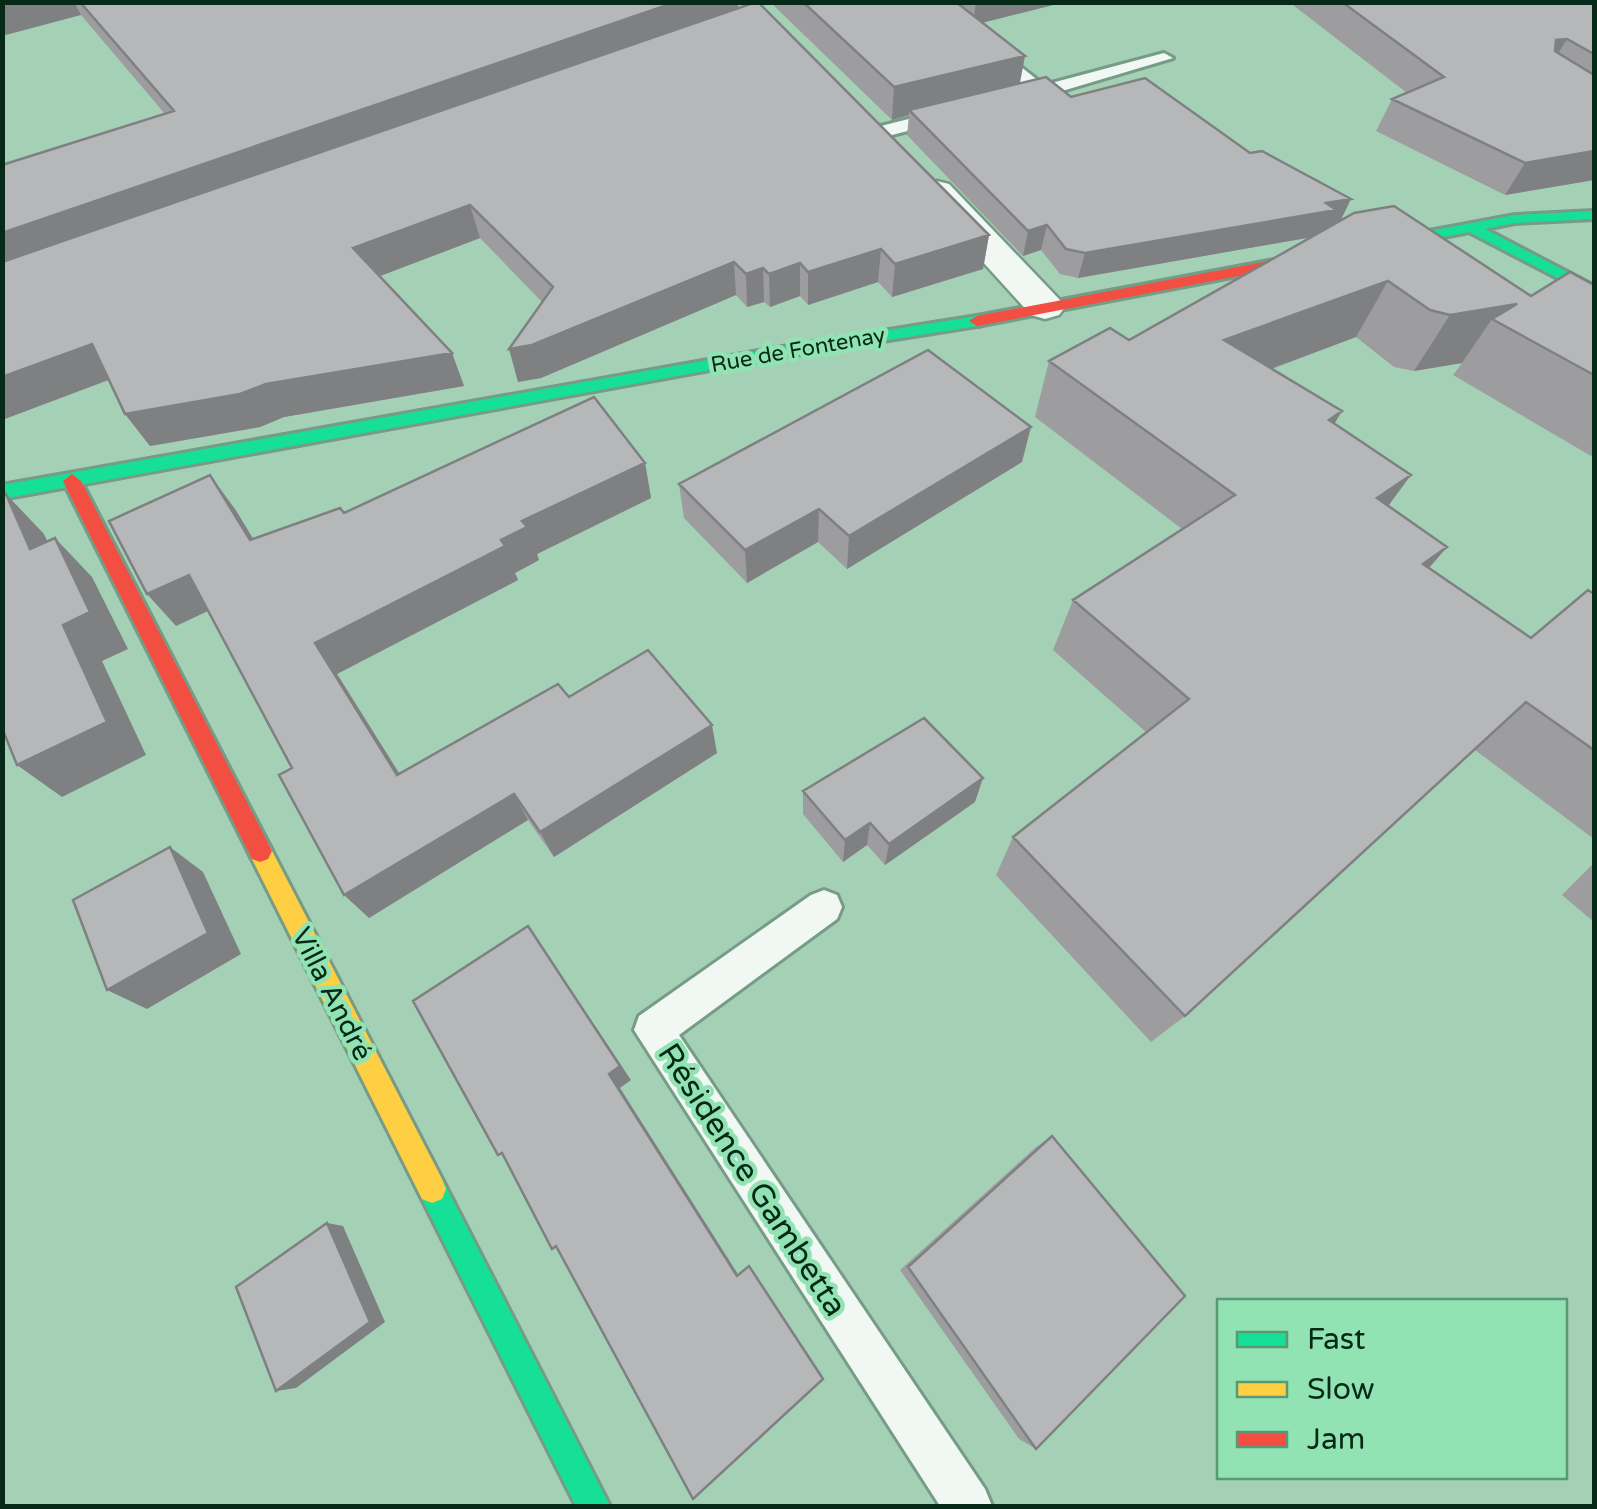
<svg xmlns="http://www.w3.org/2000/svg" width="1597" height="1509" font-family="'Varela Round',sans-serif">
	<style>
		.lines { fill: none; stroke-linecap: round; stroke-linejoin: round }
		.lane-casing { stroke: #769b86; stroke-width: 6 }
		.street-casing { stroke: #769b86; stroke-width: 5 }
		.fast-casing { stroke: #769b86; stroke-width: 6 }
		.slow-casing { stroke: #769b86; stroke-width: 6 }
		.jam-casing { stroke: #769b86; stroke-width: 6 }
		.lane { fill: #f1f8f4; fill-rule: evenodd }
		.street { fill: #f1f8f4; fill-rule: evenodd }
		.fast { fill: #16e098; fill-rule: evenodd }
		.slow { fill: #ffcf43; fill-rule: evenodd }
		.jam { fill: #f24e42; fill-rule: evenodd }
		.wall { fill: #9d9d9f }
		.shaded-wall { fill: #7f8082 }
		.building { fill: #b6b7b9; stroke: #7f8082; stroke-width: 2.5 }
		.labels { text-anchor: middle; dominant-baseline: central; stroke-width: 9; stroke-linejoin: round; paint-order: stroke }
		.far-street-label { font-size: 22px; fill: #072a18; stroke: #92e3b3 }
		.street-label { font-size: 28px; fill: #072a18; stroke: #92e3b3 }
		.near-street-label { font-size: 32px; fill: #072a18; stroke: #92e3b3 }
	</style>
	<rect width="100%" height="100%" fill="#a4d1b6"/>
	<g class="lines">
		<defs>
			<path id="lane" d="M919,2H938L1044,85L1164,53L1173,58L1015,105L1008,103V95L1027,90Z
				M948,109L955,111V119L880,138L870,132L873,128Z
				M824,890L837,895L842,907L837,919L679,1035L985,1489L992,1506H940L634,1030L639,1016L811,895Z"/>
			<path id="street" d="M937,181L949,184L1059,299L1065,307L1059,315L1045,319L1031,315L925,198L920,191L925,184Z"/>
			<path id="fast" d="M1594,211V219L1515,223L1485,229L1594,286V297L1469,232L1290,267L1282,262L1290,257L1515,215Z
				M977,316L983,317V325L776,358L2,499V485L776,348Z
				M432,1175L442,1179L610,1506H576L422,1199L418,1189L422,1179Z"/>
			<path id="slow" d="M260,840L268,843L442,1179L446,1189L442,1199L432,1203L422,1199L248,851L252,843Z"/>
			<path id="jam" d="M1290,257L1295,259V265L977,326L969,321L977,316Z
				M72,474L81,481L268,843L272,851L268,859L260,862L252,859L63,481Z"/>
		</defs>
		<use href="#lane" class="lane-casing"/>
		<use href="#street" class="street-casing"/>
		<use href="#fast" class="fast-casing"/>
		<use href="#slow" class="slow-casing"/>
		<use href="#jam" class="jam-casing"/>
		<use href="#lane" class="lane"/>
		<use href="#street" class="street"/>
		<use href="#fast" class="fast"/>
		<use href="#slow" class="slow"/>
		<use href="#jam" class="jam"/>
	</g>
	<path class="wall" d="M2,2H738V9L989,235L983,269L892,297L878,282L808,305L800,296L770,307L764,302L747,307L736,295L541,378L518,382L542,302L480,238L380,276L452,353L464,386L284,417L260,427L150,446L125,414L109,380L2,420V165L165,114L81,15Z
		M770,2H1054L1053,5L982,23L1020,84L1071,97L1340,222L1531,296L1594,285V453L1591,456L1453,375L1462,363L1414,371L1394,367L1356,337L1272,369L1335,424L1388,506L1447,547L1429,568L1531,638L1594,594V839L1475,750L1185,1016L1151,1042L996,875L1013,837L1147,733L1053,650L1073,600L1182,529L1035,417L1049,361L1129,340L1312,237L1078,278L1060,274L1041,250L1023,256L907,135L909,115L892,120Z
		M1289,2H1594V180L1505,195L1376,131L1392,99L1407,93Z
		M1022,462L847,569L818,542L747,583L684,518L679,484Z
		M645,463L651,498L537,554L539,560L515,573L518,580L337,674L399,773L569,697L717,753L554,857L528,820L369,918L292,768L208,611L176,626L235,509L253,539L344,513Z
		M803,791L975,802L885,865L867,845L843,862L803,814Z
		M1594,863V922L1562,895Z
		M1052,1136L1036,1449L1019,1439L900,1270L1036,1147Z"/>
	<path class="shaded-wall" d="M2,2H74L81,15L2,36Z
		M676,2H738V13L2,275V233Z
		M976,2H1054L1053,5L973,25Z
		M1567,39L1548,70L1556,40Z
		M1025,56L1019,88L909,110V115L892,120L894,87Z
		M1594,151V180L1505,195L1525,163Z
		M1351,199L1339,224L1329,225L1324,235L1078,278L1085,253Z
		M470,205L480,238L367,281L353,248Z
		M1047,225L1041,250L1023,256L1028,231Z
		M989,235L983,269L892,297L895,264Z
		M881,249L878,282L808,305V272Z
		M734,262L736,295L541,378L518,382L509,349Z
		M800,263V296L770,307L769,274Z
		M763,268L764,302L747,307L746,274Z
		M1388,281L1356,337L1200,395L1224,340Z
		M1517,304L1492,319L1462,363L1414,371L1450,315Z
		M92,344L116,377L2,420V377Z
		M452,353L464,386L284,417L260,427L150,446L125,414L266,384Z
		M1342,411L1309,466L1329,420Z
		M1031,427L1022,462L847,569L849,536Z
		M645,463L651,498L537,554L539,560L515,573L518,580L337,674L417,802L397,775L315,643L501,540L522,521Z
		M210,475L235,509L274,573L250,540Z
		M1411,475L1372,528L1377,498Z
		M6,494L44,534L69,588L30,549Z
		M819,509L818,542L747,583L745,550Z
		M55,538L92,577L128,649L102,661L146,755L62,797L17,765L63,625Z
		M1447,547L1403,598L1423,564Z
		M189,575L216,607L176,626L147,594Z
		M712,725L717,753L554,857L540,832Z
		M983,778L975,802L885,865L889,844Z
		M514,794L528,820L369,918L344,895Z
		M870,823L867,845L843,862L845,840Z
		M170,847L203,872L241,954L147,1009L107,990Z
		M543,948L631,1080L620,1088L741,1279L737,1276L609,1074Z
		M327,1223L343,1226L385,1322L296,1388L276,1391Z
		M749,1266L822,1375L823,1379Z"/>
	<path class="building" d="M80,2H676L2,233V165L174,111Z
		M756,2H758L989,235L895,264L881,249L808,272L800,263L769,274L763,268L746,274L734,262L532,345L509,349L553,287L470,205L353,248L452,353L266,384L240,394L125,414L92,344L2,377V262Z
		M803,2H956L1025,56L894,87Z
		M1342,2H1594V54L1567,39L1556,40L1555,51L1594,75V151L1525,163L1392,99L1444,77Z
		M1046,77L1071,97L1145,78L1250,153L1262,151L1351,199L1326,203L1336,210L1085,253L1066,249L1047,225L1028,231L909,110Z
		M1394,206L1531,296L1570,272L1594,285V375L1492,319L1517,304L1450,315L1430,310L1388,281L1224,340L1342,411L1329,420L1411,475L1377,498L1447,547L1423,564L1531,638L1588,590L1594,594V750L1526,702L1185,1016L1013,837L1189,699L1073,600L1235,495L1049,361L1110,328L1129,340L1354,213Z
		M928,350L1031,427L849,536L819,509L745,550L679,484Z
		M594,397L645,463L522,521L527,527L501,540L505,546L315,643L397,775L558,684L569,697L648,650L712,725L540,832L514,794L344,895L279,775L292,768L189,575L147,594L109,521L210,475L250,540L340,508L344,513Z
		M6,494L30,549L55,538L90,612L63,625L107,722L17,765L2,728V496Z
		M924,718L983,778L889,844L870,823L845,840L803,791Z
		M170,847L208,933L107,990L73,900Z
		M528,926L620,1066L609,1074L737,1276L749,1266L823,1379L693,1499L556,1246L552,1249L502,1153L498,1155L413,1001Z
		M1052,1136L1185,1296L1036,1449L908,1267Z
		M327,1223L370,1322L276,1391L236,1287Z"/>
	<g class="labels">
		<g class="far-street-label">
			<text transform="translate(798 350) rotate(-10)">Rue de Fontenay</text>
		</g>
		<g class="street-label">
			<text transform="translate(332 994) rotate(63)">Villa André</text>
		</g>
		<g class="near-street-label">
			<text transform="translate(752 1180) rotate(57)">Résidence Gambetta</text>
		</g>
	</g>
	<rect width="1597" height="1509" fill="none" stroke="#072a18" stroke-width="10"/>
	<rect x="1217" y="1299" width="350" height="180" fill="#92e3b3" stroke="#5a9975" stroke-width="2.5"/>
	<rect x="1237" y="1332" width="50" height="15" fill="#16e098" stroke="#5a9975" stroke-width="2.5"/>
	<text x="1307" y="1349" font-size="30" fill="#072a18">Fast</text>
	<rect x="1237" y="1382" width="50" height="15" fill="#ffcf43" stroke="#5a9975" stroke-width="2.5"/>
	<text x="1307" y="1399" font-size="30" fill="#072a18">Slow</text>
	<rect x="1237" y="1432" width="50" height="15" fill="#f24e42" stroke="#5a9975" stroke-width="2.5"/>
	<text x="1307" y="1449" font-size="30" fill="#072a18">Jam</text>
</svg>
